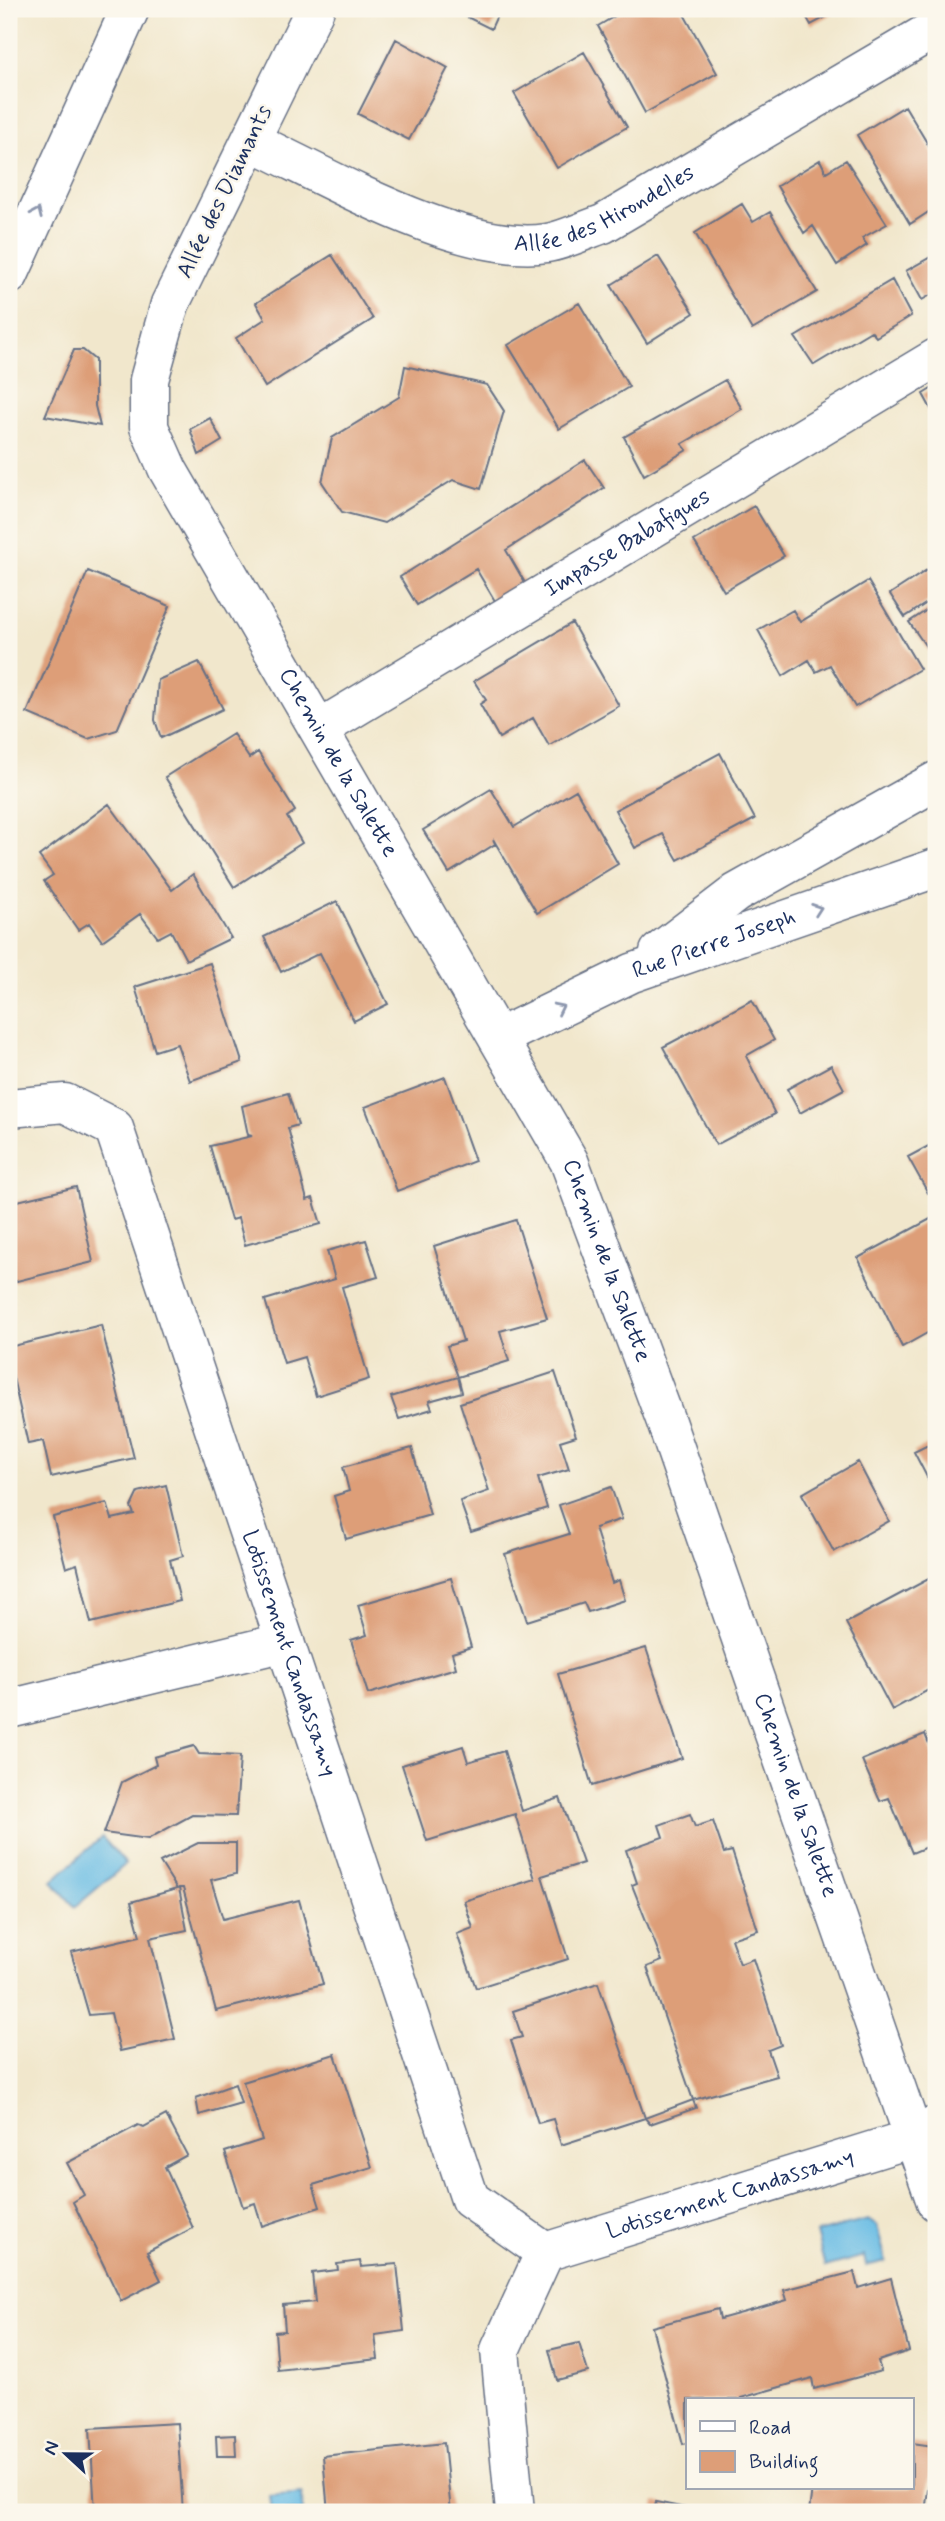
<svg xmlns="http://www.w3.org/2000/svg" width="945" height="2521" font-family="Mynerve,sans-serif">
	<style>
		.water { fill: #68bce4; stroke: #4276a1; stroke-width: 2 }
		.building { fill: #dd9e78 }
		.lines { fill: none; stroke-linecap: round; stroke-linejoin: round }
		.street-casing { stroke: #666f84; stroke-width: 41 }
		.secondary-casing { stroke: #666f84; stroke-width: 41 }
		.highway-casing { stroke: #666f84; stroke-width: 41 }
		.street { stroke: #fff; stroke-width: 38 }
		.secondary { stroke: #fff; stroke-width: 38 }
		.highway { stroke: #fff; stroke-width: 38 }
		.oneway { stroke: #8d97ae }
		.labels { text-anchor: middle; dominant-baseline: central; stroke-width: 5; stroke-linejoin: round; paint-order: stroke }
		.street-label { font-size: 23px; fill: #1b2f5e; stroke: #fbf7ec }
	</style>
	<rect width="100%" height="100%" fill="#fbf7ec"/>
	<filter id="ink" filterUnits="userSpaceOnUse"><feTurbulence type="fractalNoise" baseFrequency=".0143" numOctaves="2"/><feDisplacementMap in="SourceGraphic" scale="14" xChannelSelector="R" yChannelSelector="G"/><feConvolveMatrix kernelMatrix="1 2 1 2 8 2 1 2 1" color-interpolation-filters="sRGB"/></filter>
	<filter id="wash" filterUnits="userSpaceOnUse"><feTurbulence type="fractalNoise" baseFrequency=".00686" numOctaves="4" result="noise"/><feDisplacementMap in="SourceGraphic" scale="28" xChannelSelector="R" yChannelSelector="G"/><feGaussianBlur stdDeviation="1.57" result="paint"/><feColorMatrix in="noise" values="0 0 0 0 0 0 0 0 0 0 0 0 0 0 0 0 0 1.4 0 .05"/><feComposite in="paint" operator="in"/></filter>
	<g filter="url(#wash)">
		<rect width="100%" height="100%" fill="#f1e7cc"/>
		<path class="water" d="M102,1837L126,1864L75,1907L52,1881Z
			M868,2220L877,2226L886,2261L866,2266L864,2256L825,2267L816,2233Z
			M302,2493L303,2512H272L270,2496Z"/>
		<g id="blocks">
			<path class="building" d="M451,9H500L491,29Z
				M627,9H681L717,73L645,113L598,26Z
				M802,9H841L811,25Z
				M396,39L448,68L409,140L358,114Z
				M584,52L627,127L557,168L514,93Z
				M905,106L936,158V207L910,224L857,135Z
				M820,160L826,172L846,160L887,224L862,238L867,245L837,265L813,226L804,233L777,186Z
				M742,204L753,222L770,212L817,292L752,330L695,233Z
				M936,254V292L922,300L906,271Z
				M332,255L373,319L265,387L236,338L265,319L256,303Z
				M658,256L694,313L647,343L611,285Z
				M892,280L911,316L876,337L871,331L814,365L795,337Z
				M579,303L629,387L559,429L508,345Z
				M74,350H83L95,360V406L100,426L45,416Z
				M405,366L487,385L504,411L481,489L453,480L384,523L342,512L322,482L332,438L399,397Z
				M725,380L742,409L682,444L687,450L644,475L624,437Z
				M936,386V418L923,394Z
				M210,418L222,441L199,455L190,429Z
				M585,460L604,488L506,550L525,583L495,601L476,569L417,605L400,577Z
				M754,506L784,556L724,591L694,541Z
				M930,568L936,578V597L905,617L890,594Z
				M88,571L170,606L117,730L88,739L27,713Z
				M868,581L920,669L855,707L830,665L816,672L809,660L783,676L758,630L793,610L800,622Z
				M936,604V657L934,658L909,622Z
				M572,623L619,706L549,746L533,718L499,738L480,704L486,700L474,681Z
				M199,662L223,709L161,738L155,720L158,680Z
				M233,734L249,758L258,752L295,811L287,817L302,843L234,887L165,777Z
				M720,753L755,819L678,860L663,834L635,848L615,810Z
				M491,789L514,827L576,790L618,864L537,913L493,839L495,844L449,873L423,830Z
				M109,804L172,890L193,874L231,938L186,960L171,931L158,938L140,914L102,941L89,923L78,930L44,881L53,875L39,856Z
				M337,901L388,1004L354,1021L320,953L281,972L264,937Z
				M210,963L242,1062L190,1081L177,1044L155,1051L135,987Z
				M752,1000L774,1040L746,1056L775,1114L716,1145L663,1047Z
				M831,1065L844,1089L800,1113L787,1089Z
				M445,1077L475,1161L397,1191L365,1107Z
				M288,1093L298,1125L288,1128L307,1200L313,1198L321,1224L245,1245L238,1218L231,1220L210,1146L252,1136L248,1135L242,1106Z
				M936,1142V1189L928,1193L908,1157Z
				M76,1187L93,1262L9,1283V1203Z
				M936,1216V1328L902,1347L858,1258Z
				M516,1220L547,1318L500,1331L509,1361L458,1377L447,1346L463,1341L434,1246Z
				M366,1240L378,1277L342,1287L369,1379L316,1396L304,1357L284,1363L265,1300L335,1279L327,1251Z
				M101,1325L134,1458L51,1477L43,1441L28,1444L9,1360V1347Z
				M555,1372L576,1436L560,1441L569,1469L538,1478L547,1508L471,1532L460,1501L489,1491L460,1403Z
				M458,1377L462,1392L429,1401L432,1409L399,1419L391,1397Z
				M936,1441V1480L930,1483L914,1452Z
				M412,1448L430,1515L346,1539L334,1496L349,1491L343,1467Z
				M858,1462L889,1521L834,1552L802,1494Z
				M166,1485L183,1556L170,1560L180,1601L91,1623L77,1564L66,1568L53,1517L107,1503L112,1519L134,1514L131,1507L138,1492Z
				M611,1487L622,1519L595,1528L612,1583L619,1580L625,1600L588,1612L584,1603L527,1621L505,1554L569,1534L559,1505Z
				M936,1575V1686L892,1710L846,1623Z
				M451,1578L471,1647L452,1653L456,1668L368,1694L351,1640L367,1635L358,1605Z
				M646,1648L682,1758L592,1786L558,1674Z
				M925,1734L936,1761V1843L912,1853L889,1798L880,1801L862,1760Z
				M194,1746L199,1754L240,1756L236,1816L192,1815L148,1839L104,1833L122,1782L156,1765L154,1757Z
				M463,1746L468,1762L504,1751L522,1811L560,1798L583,1863L542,1876L568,1959L476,1988L457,1934L473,1928L464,1901L535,1879L515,1814L427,1841L402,1765Z
				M690,1814L695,1827L713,1821L724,1853L732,1851L758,1930L731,1939L740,1964L753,1959L781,2045L768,2050L777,2076L693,2100L647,1967L662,1961L632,1885L637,1883L626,1850L663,1837L659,1825Z
				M198,1843H236V1874L211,1880L223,1919L299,1900L323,1984L216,2011L183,1888H179L187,1930L150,1938L175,2039L120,2051L111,2013L89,2015L71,1952L140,1936L131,1902L177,1889L160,1862Z
				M598,1983L645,2118L693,2100L696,2108L650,2124L645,2118L561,2145L553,2119L538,2123L511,2040L522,2037L513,2011Z
				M335,2054L372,2167L313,2185L320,2207L262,2226L255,2203L243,2207L225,2152L262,2140L243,2082Z
				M235,2084L241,2103L199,2115L196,2098Z
				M166,2115L187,2155L165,2167L193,2228L147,2252L161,2280L121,2301L73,2202L84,2195L67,2163L138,2125L144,2127Z
				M360,2261L361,2267L397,2264L404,2331L375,2335L378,2359L278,2370L275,2332L285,2331L283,2305L315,2302L312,2273L338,2270L337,2264Z
				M854,2272L858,2288L891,2278L909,2351L878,2361L881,2371L814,2389L812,2378L741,2398L742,2400H688V2443L683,2444L652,2327L718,2309L720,2319L760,2308L787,2300L784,2290Z
				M579,2343L588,2372L557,2380L549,2350Z
				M177,2423L183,2512H95L90,2428Z
				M235,2435L236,2456H217L216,2436Z
				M444,2443L451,2512H328L323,2456Z
				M912,2443L934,2446L925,2512H809L812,2488H912Z
				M656,2502L701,2511V2512H654Z"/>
		</g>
	</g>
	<g filter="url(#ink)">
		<use href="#blocks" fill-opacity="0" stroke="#666f84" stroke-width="2"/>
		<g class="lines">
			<defs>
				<g id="street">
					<path id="s1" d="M251,141C328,177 462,256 547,243C565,240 585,230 603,224L936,28"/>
					<path id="s2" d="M319,729L936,358"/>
					<path d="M659,952L736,893L936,781"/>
					<path id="s3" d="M498,1038L632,973L936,868"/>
					<path id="s4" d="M9,1108L65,1103L114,1128L470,2199L545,2252L500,2350L515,2512"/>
					<path d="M9,1709L285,1642"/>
					<path id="s5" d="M545,2252L916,2137L936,2125"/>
				</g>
				<g id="secondary">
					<path id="s6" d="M315,9L170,304L149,380V427L168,470L569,1161L665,1419L936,2202"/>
				</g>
				<path id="highway" d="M9,275L130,9"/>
			</defs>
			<use href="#street" class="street-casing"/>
			<use href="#secondary" class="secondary-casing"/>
			<use href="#highway" class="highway-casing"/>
			<use href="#street" class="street"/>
			<use href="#secondary" class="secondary"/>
			<use href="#highway" class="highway"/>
		</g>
		<defs><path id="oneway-chevron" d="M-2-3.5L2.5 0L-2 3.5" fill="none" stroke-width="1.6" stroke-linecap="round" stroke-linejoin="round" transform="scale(1.75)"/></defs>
		<g class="oneway">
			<use href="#oneway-chevron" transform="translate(37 213) rotate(-66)"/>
			<use href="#oneway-chevron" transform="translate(817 909) rotate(-19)"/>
			<use href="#oneway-chevron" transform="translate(559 1008) rotate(-26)"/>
		</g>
	</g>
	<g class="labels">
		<g class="street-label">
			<text transform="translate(225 192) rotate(-64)">Allée des Diamants</text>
			<text stroke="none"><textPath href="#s1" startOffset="382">Allée des Hirondelles</textPath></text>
			<text stroke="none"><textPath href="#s2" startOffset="360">Impasse Babafigues</textPath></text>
			<text stroke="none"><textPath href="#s6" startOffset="840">Chemin de la Salette</textPath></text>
			<text stroke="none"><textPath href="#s3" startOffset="236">Rue Pierre Joseph</textPath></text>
			<text stroke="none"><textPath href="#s6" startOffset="1407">Chemin de la Salette</textPath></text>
			<text stroke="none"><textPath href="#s4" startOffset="665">Lotissement Candassamy</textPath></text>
			<text stroke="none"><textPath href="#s6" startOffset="1974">Chemin de la Salette</textPath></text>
			<text stroke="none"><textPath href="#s5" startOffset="194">Lotissement Candassamy</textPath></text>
		</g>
	</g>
	<rect width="945" height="2521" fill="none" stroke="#fbf7ec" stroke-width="35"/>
	<rect x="686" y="2398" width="228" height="91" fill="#fbf7ec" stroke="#a1a7b3" stroke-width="2"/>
	<rect x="700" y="2421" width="35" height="10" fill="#ffffff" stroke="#a1a7b3" stroke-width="2"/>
	<text x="749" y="2434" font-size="21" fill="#1b2f5e">Road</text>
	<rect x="700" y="2451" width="35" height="21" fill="#dd9e78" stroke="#a1a7b3" stroke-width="2"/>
	<text x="749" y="2468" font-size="21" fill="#1b2f5e">Building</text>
	<g transform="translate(66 2454) rotate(292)" stroke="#fbf7ec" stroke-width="5" paint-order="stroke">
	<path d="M0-5L12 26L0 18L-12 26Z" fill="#1b2f5e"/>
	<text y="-10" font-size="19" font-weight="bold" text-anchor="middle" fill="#1b2f5e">N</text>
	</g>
</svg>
